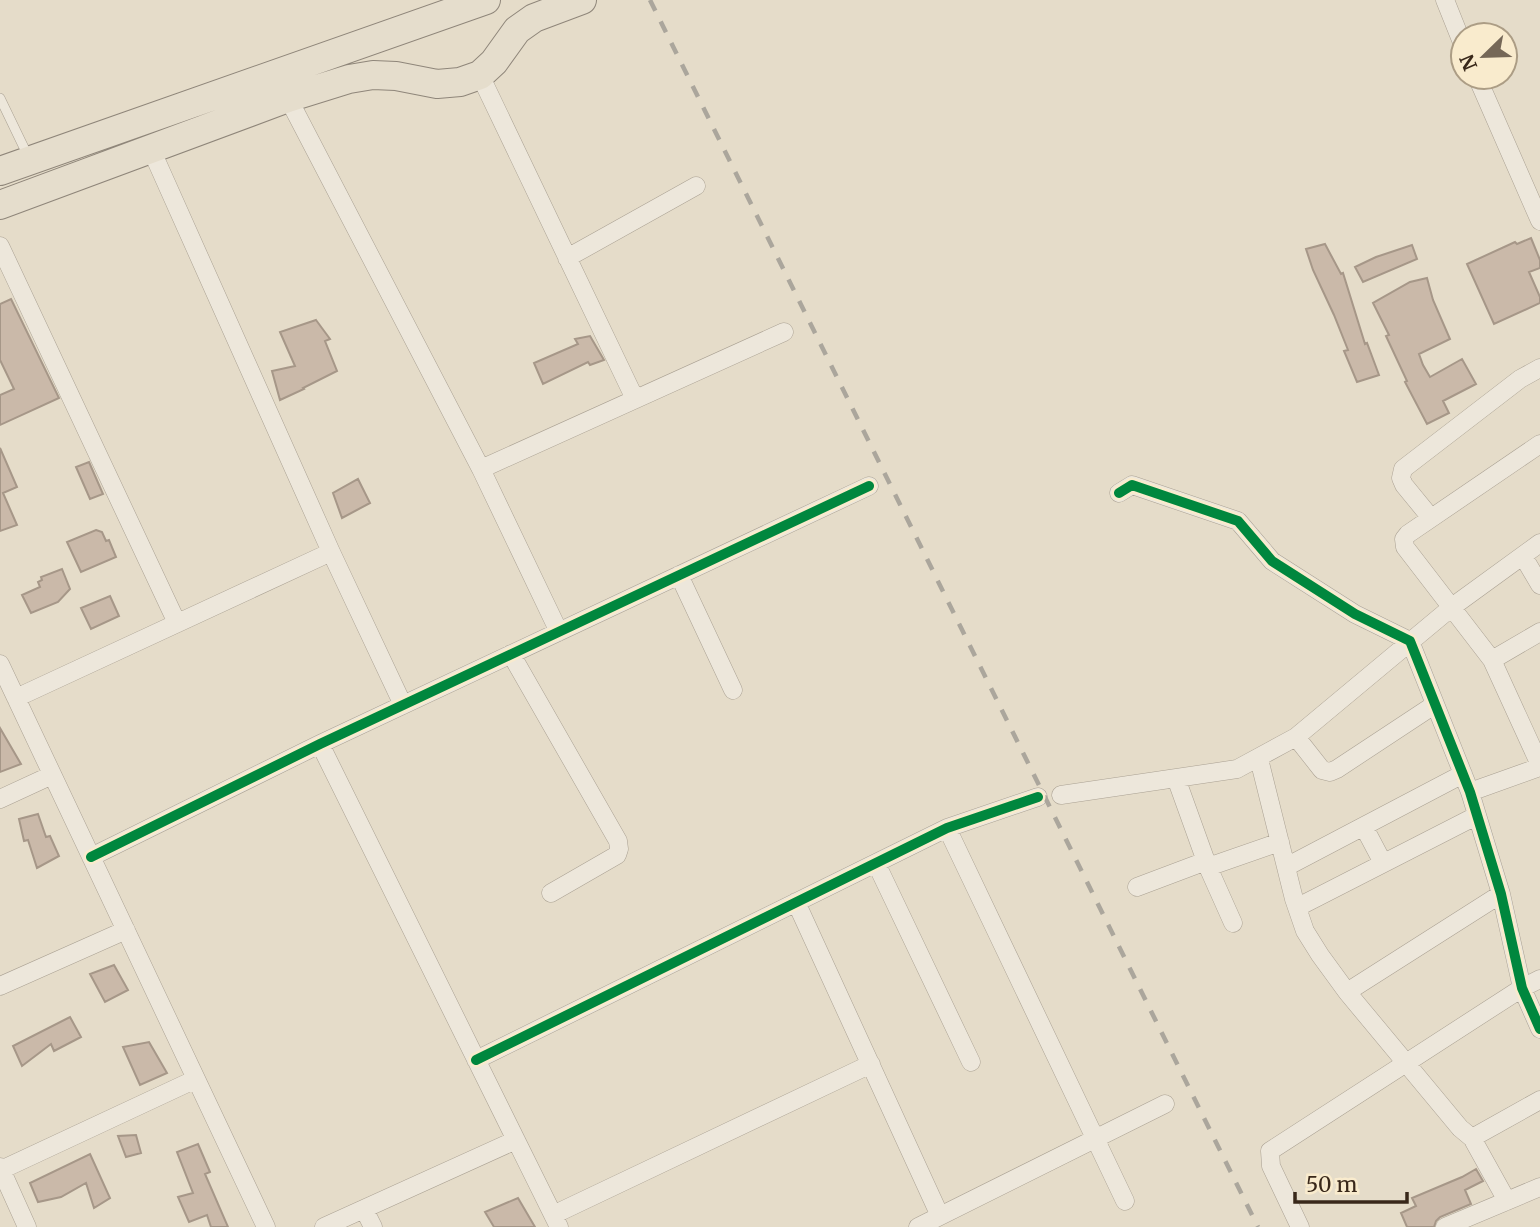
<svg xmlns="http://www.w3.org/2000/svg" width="1540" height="1227" font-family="Merriweather,serif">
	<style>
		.building { fill: #cab9a9; stroke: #a69788; stroke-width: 2 }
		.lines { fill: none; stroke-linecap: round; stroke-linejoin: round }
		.service-casing { stroke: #aaa193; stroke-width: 10 }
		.minor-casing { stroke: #aaa193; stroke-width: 19 }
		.primary-casing { stroke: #8f867a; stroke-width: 30 }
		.service { stroke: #ede7db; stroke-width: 9 }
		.minor { stroke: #ede7db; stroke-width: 18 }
		.primary { stroke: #e5ddcc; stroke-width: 28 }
		.rail { stroke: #aba69c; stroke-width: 4.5; stroke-dasharray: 12 12; stroke-linecap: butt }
		.cycleway-casing { stroke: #f9ebcd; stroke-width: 15 }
		.cycleway { stroke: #00873e; stroke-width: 10 }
	</style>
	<rect width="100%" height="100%" fill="#e5dcc9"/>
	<path class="building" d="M1531,238L1540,260V268L1529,272L1540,297V303L1494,324L1467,264L1515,242L1517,244Z
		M1325,244L1341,274L1343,273L1365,344L1367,343L1379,375L1357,382L1344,351L1348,350L1334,315L1313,270L1306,249Z
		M1412,245L1417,259L1363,282L1355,267L1376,257Z
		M1427,278L1433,300L1450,339L1419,354L1423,365L1430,377L1462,359L1476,384L1443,401L1449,413L1427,424L1405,382L1407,381L1386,336L1389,335L1373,303L1410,282Z
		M11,299L59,398L0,425V395L14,389L0,360V304Z
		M316,320L330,339L325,341L337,371L303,388L304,389L280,400L272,371L295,366L280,332Z
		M590,336L604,360L590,365L588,362L543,384L534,363L578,344L575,339Z
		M0,448L17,487L3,493L17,525L0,531Z
		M89,462L103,494L90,499L76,467Z
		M358,479L370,503L342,518L333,493Z
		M96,530L102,532L106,541L109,540L116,557L81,572L67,542Z
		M62,569L70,589L58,602L31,613L22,595L40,587L38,582L42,580L41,577Z
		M110,596L119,616L91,629L81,608Z
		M0,728L21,764L0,772Z
		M38,814L46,837L50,836L59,856L37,868L28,840L24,841L19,819Z
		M114,965L128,990L105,1002L90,974Z
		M70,1017L81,1037L54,1051L51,1044L22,1066L13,1046Z
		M149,1042L167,1073L140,1085L123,1047Z
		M136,1135L141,1153L126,1157L118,1136Z
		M198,1144L210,1172L205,1174L228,1227H211L207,1215L189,1222L178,1197L193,1193L177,1152Z
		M90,1154L110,1198L94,1208L86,1183L61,1197L38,1202L30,1183Z
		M1476,1169L1483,1181L1465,1190L1471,1204L1440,1217L1436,1221L1434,1227H1407L1401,1213L1416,1206L1412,1198L1462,1177Z
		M518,1198L535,1227H494L485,1212Z"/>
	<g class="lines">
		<defs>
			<path id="service" d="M0,98L28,156"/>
			<path id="minor" d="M1445,0L1463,45
				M480,75L635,399
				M1477,77L1540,221
				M288,98L481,469L559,632
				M151,149L331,552L403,705
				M0,246L177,623
				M567,258L696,186
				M1540,444L1408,534L1404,539L1405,547L1492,660L1540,765
				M481,469L784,332
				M1119,493L1132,485L1238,521L1272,561L1355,614L1410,641L1470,792L1501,894L1522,988L1540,1029
				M1431,518L1404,485L1401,478L1403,469L1520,379L1540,368
				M1523,556L1540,585
				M679,575L733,690
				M511,654L618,841L619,849L617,855L551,893
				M1492,660L1540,632
				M0,664L266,1227
				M16,698L331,552
				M1296,737L1322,770L1330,772L1337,769L1434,705
				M320,744L559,1227
				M1259,759L1294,899L1305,931L1320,955L1347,992L1460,1128L1472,1138L1507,1201
				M1176,778L1208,867L1233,923
				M1470,792L1540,767
				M1061,795L1237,769L1296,737L1452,607L1540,543
				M0,799L52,775
				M1364,827L1383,863
				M947,828L1125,1201
				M91,857L320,744L869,486
				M876,863L971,1062
				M1208,867L1280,842
				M1286,867L1463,774
				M1137,887L1206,861
				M796,902L940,1216
				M1298,907L1476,816
				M0,986L126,930
				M1347,992L1501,894
				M476,1060L947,828L1038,797
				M1472,1138L1540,1100
				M0,1167L27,1227
				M1,1170L196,1079
				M364,1209L373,1227
				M553,1215L871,1064
				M324,1227L516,1140
				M918,1227L1165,1104
				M1300,1227L1271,1166L1270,1151L1522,988L1540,979
				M1445,1227L1540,1187"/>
			<path id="primary" d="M0,171L486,0
				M0,205L288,98L349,79L373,75L396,76L437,84L460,82L480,75L494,62L517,30L534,18L582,0"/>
		</defs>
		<use href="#service" class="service-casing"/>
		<use href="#minor" class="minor-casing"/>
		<use href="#primary" class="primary-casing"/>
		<use href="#service" class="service"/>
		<use href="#minor" class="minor"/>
		<use href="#primary" class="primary"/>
		<path class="rail" d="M650,0L1258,1227"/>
		<defs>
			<path id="cycleway" d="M1119,493L1132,485L1238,521L1272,561L1355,614L1410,641L1470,792L1501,894L1522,988L1540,1029
				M91,857L320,744L869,486
				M476,1060L947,828L1038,797"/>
		</defs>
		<use href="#cycleway" class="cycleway-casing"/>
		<use href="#cycleway" class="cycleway"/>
	</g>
	<g transform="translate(1484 56) rotate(247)"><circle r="33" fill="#f9ebcd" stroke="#ac9d85" stroke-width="2"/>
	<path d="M0-5L12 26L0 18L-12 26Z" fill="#756757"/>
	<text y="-10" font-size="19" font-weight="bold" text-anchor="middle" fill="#39281a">N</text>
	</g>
	<path d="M1295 1192v10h112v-10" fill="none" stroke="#39281a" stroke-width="3.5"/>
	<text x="1306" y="1192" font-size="21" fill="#39281a" stroke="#f9ebcd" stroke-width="5" paint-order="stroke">50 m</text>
</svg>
